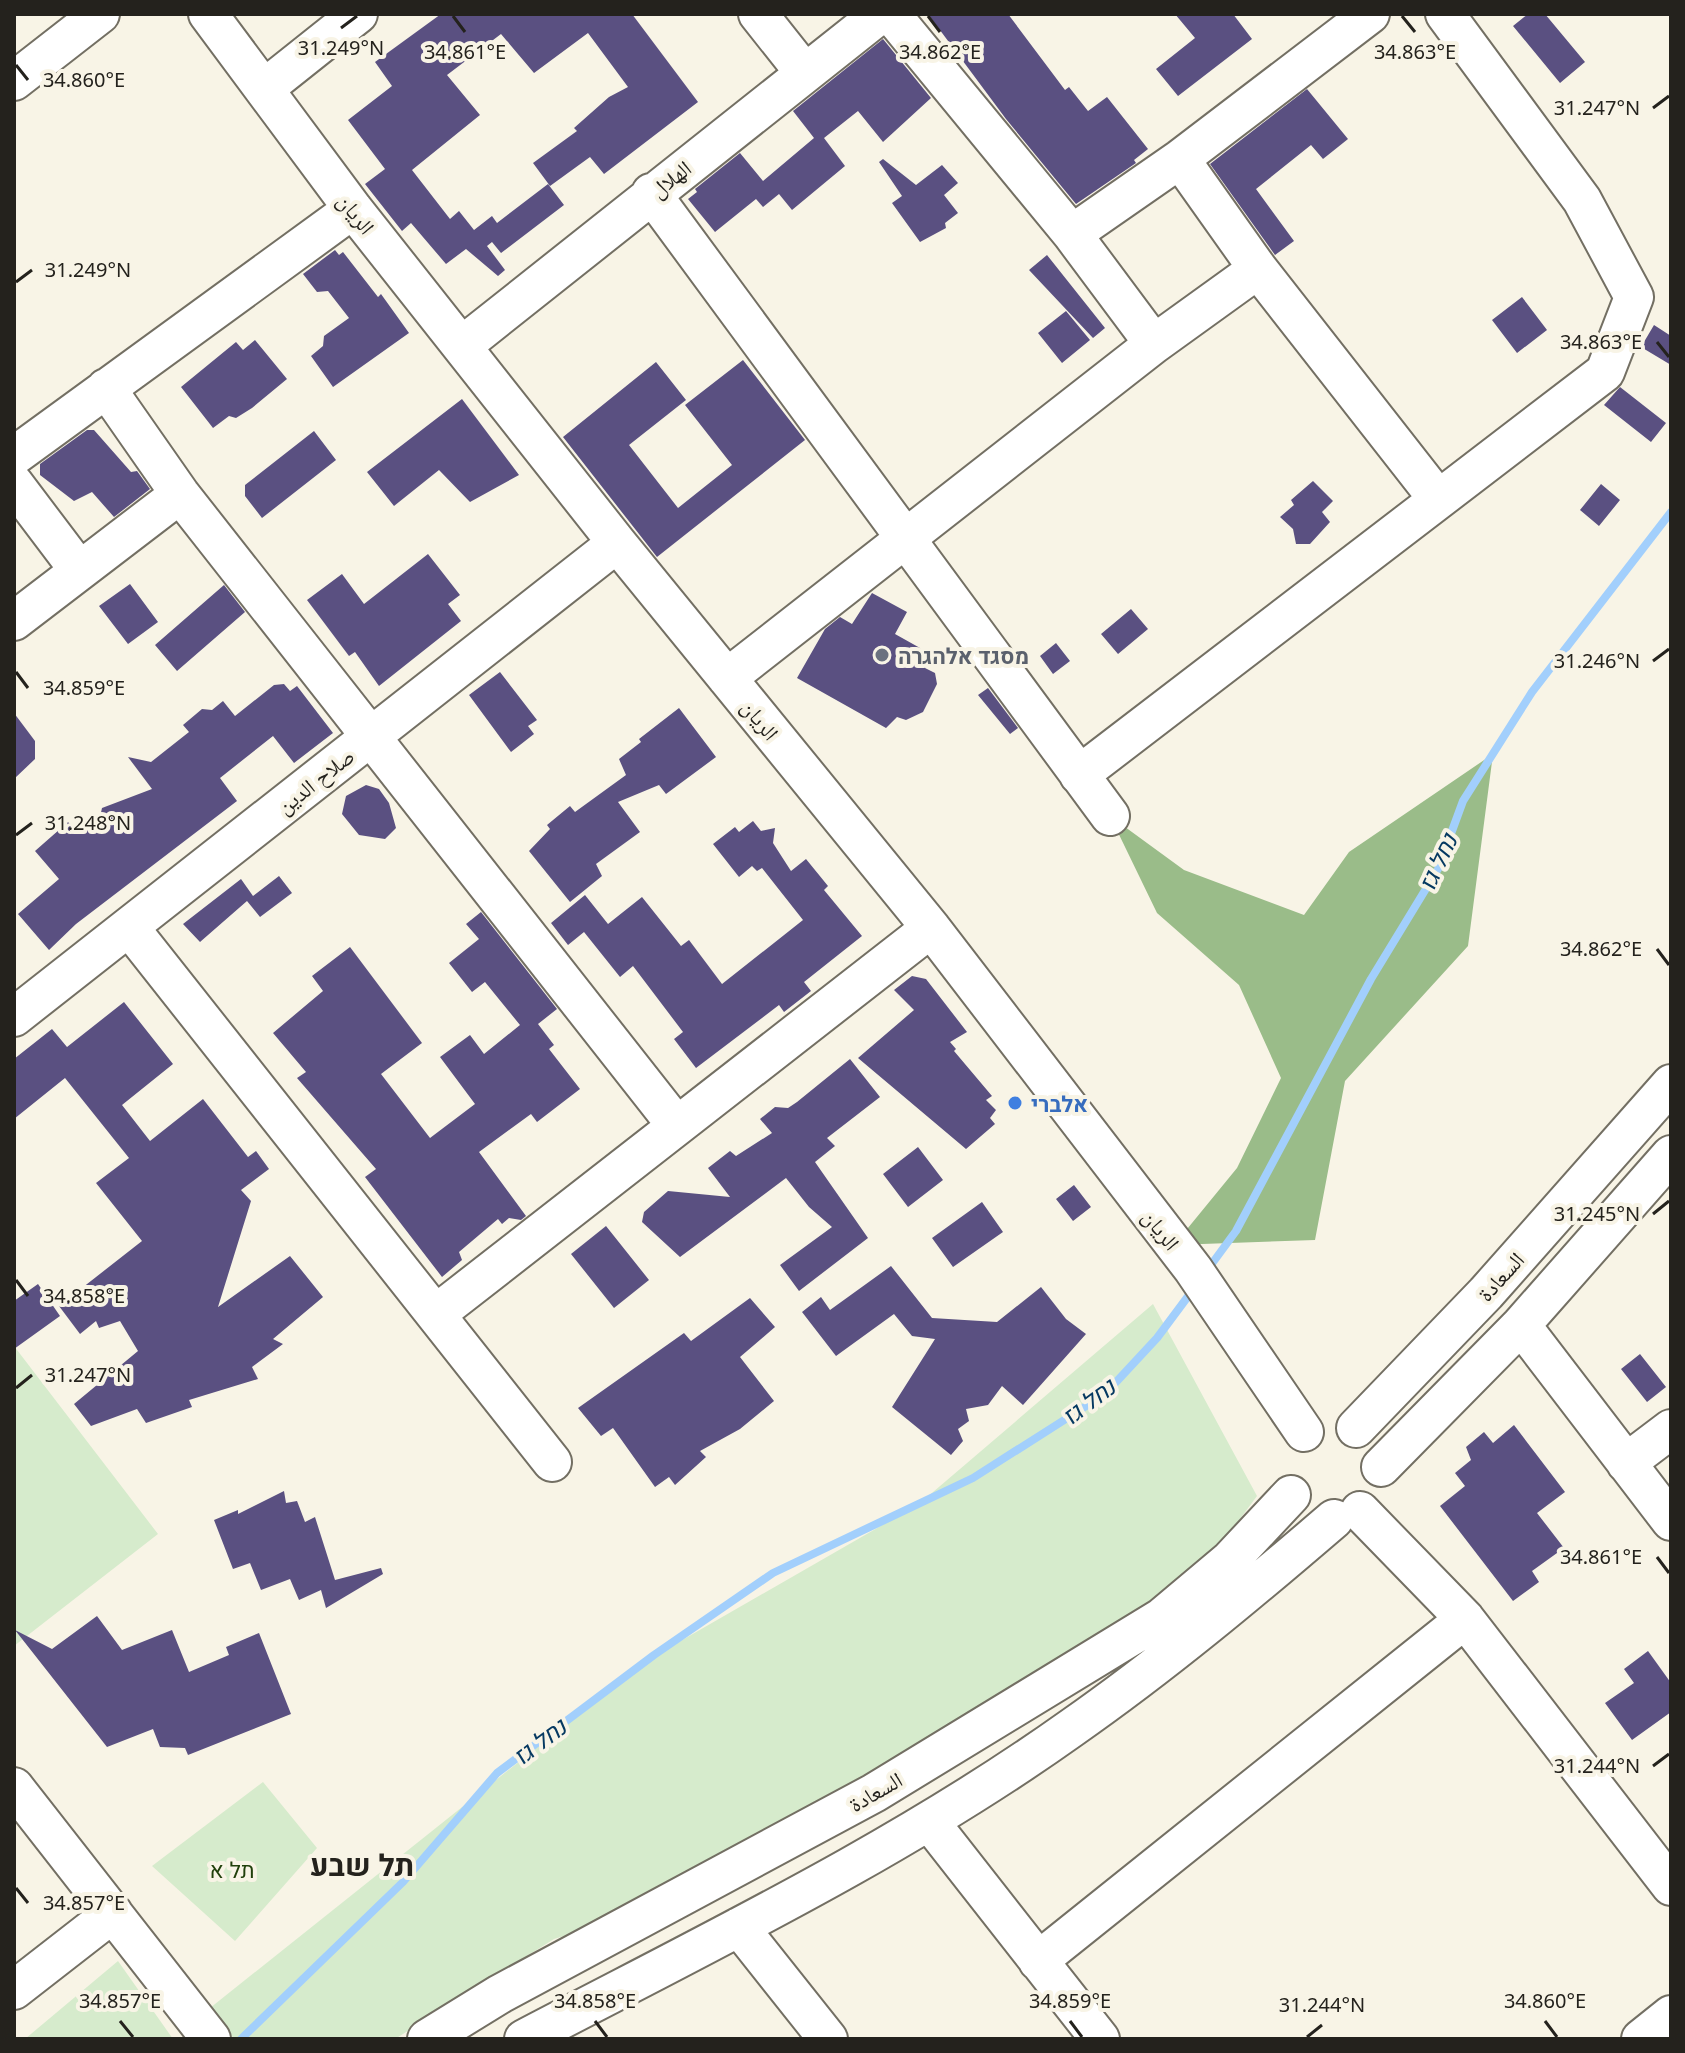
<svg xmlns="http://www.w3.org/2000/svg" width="1685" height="2053" font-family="'Noto Sans','Noto Naskh Arabic',Heebo,sans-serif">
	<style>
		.green { fill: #d6ebcc }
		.forest { fill: #9abc89 }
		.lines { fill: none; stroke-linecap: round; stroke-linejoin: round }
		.stream { stroke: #a2cffc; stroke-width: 8 }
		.building { fill: #5a5081 }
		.minor-casing { stroke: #736f63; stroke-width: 42 }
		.minor { stroke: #fff; stroke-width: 38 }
		.ticks { fill: none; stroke: #24221d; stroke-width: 3 }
		.worship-dot { fill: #6b7280; stroke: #f8f4e6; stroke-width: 3 }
		.shop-dot { fill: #3f7fe0; stroke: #f8f4e6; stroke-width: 3 }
		.labels { text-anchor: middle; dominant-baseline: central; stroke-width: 8; stroke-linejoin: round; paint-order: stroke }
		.street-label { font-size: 22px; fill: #24221d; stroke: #f8f4e6 }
		.worship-label { font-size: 22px; font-weight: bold; fill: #5b616d; stroke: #f8f4e6; text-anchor: start }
		.shop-label { font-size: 22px; font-weight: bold; fill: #366cbe; stroke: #f8f4e6; text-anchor: start }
		.park-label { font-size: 22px; fill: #21400b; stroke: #f8f4e6 }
		.water-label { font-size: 24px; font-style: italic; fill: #063961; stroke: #f8f4e6 }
		.district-label { font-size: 30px; font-weight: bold; fill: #24221d; stroke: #f8f4e6 }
		.ticks-label { font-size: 20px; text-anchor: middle; fill: #24221d; stroke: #f8f4e6; stroke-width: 8; stroke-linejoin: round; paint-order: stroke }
	</style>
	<rect width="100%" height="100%" fill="#f8f4e6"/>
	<path class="green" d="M1153,1304L1257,1496L1175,1606L945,1737L581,1931L554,1939L395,2039H234L210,2008L644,1662L919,1504Z
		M14,1346L158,1534L14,1646Z
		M263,1782L317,1848L235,1941L152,1866Z
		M118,1961L173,2039H25Z"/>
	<path class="forest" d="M1493,754L1468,946L1345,1081L1315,1240L1174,1245L1237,1168L1281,1078L1239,985L1157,913L1110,816L1184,870L1304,915L1349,852Z"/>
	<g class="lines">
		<path class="stream" d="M1208,1269L1236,1231L1371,979L1438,869L1463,801L1532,692L1671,512
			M241,2039L403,1882L497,1773L654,1655L773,1573L973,1478L1105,1394L1157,1338L1195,1287"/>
	</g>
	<path class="building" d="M441,14H632L698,102L604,174L590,157L550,186L533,163L577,131L574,128L609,97L628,87L588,33L534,73L501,34L447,75L480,115L412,170L450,219L459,211L474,230L492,216L497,223L548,184L564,205L501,253L492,242L487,246L505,270L498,276L466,249L446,264L411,223L402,231L365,184L385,169L348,120L392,86L375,62Z
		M928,14H1008L1065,90L1069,87L1088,111L1107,97L1148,149L1134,160L1136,163L1076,204L1006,119Z
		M1175,14H1233L1252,39L1178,96L1156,69L1195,38Z
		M1528,14H1545L1585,62L1560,83L1513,26Z
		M883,39L931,98L883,142L858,111L824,138L845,166L792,210L779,194L763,207L756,199L715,232L688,199L697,192L695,189L740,153L763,181L814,138L793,111Z
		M1307,89L1348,139L1323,159L1311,145L1256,189L1294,241L1275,255L1210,164Z
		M883,159L916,185L942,165L958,183L944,195L958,213L945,223L946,228L920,242L892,203L902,196L879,162Z
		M335,250L339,255L343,252L378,297L381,294L409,333L333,387L311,356L323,346L324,336L349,318L328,291L317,292L303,274Z
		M1047,255L1105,328L1093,338L1029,270Z
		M1522,297L1547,330L1517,353L1492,320Z
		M1066,311L1090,340L1062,363L1038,333Z
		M1654,325L1671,336V365L1641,347Z
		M255,340L287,379L252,408L236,418L229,416L213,428L181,387L236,342L243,350Z
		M743,360L805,440L657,557L563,437L656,362L686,400L629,445L678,508L732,465L685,405Z
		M1620,387L1666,423L1651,442L1604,405Z
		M462,399L519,475L470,502L439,470L394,506L367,472Z
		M87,430H94L131,472L137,471L150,489L114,517L92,492L74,501L40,475V464Z
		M314,431L336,460L262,518L245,496V485Z
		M1313,481L1333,501L1322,512L1330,522L1310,544H1296L1293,529L1280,517L1294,505L1291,500Z
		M1601,484L1620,500L1599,526L1580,510Z
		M428,554L460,595L448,604L461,621L379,686L355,652L349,656L307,600L342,574L364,604Z
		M130,584L158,622L128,644L99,606Z
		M224,585L245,612L177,671L155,645Z
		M872,593L907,612L895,634L929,653L925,668L935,673L937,684L923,712L906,720L897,717L886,728L797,678L825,629L840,617L852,624Z
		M1131,609L1148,629L1118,654L1101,634Z
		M1056,643L1070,661L1053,674L1040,656Z
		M500,672L537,720L528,726L534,734L511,752L469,695Z
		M284,684L290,691L297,686L333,733L294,763L273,736L220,778L237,801L76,924L49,950L18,914L59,879L35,851L68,822L78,834L100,817L102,808L152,789L128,757L151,762L189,732L183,725L202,709L212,710L223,701L235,716L274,685Z
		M988,688L1018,728L1010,734L978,695Z
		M679,708L716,757L666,794L659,785L618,802L640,832L596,864L602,876L570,902L529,851L550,829L547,825L570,806L575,812L626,775L619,759L641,742L639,739Z
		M14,713L35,741V759L14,779Z
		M366,785L379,789L389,803L396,828L385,839L359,835L342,814L346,796Z
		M753,821L761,831L775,828L773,843L791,871L806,859L828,886L824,890L862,936L804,982L811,991L784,1012L779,1005L696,1068L674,1039L683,1032L633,966L620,977L584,932L568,945L551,923L585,895L608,924L642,897L681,946L689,940L722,984L803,920L762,868L757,871L752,866L739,877L713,844L735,827L739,832Z
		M279,876L292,893L260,917L247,901L200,942L183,924L241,879L253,896Z
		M481,912L557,1009L538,1024L554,1045L549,1049L580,1089L537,1122L531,1114L479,1152L526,1216L521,1220L509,1218L502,1224L498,1219L459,1252L462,1260L442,1277L365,1177L376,1169L297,1078L306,1072L273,1033L323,991L312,976L350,947L422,1043L381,1074L430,1138L475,1104L440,1057L470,1035L484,1054L520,1025L485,982L472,992L449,963L479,939L466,924Z
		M912,976L926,979L967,1032L950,1042L956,1049L954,1051L992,1096L986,1100L996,1110L990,1118L995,1124L966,1149L858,1058L914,1010L894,990Z
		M124,1002L173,1064L122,1105L150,1141L203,1099L248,1157L256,1151L269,1169L241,1190L251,1201L218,1307L290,1256L323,1297L273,1339L283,1344L252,1367L258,1379L189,1400L192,1407L146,1423L137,1409L91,1426L74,1404L138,1351L120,1321L99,1328L96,1321L80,1334L59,1306L142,1241L96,1183L129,1158L65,1078L14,1119V1059L52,1029L67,1047Z
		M850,1059L880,1097L827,1138L835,1146L815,1162L868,1238L799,1291L780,1265L832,1227L809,1207L786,1178L680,1257L642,1222L644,1212L668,1191L730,1197L708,1168L730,1151L736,1156L772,1133L760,1119L775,1107L788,1108L797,1102Z
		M918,1147L943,1180L908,1207L883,1174Z
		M1074,1185L1091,1207L1073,1221L1056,1199Z
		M982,1202L1003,1232L953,1267L932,1238Z
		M606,1226L649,1280L614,1308L571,1254Z
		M891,1266L932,1318L997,1322L1041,1287L1066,1319L1086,1334L1023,1405L1002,1386L988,1405L966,1409L969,1421L958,1429L963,1441L951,1455L892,1407L935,1339L912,1336L894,1314L836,1356L802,1312L821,1297L830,1310Z
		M38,1284L60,1316L14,1349V1301Z
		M750,1298L775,1327L740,1357L774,1401L740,1429L700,1451L706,1457L675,1485L669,1477L655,1487L613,1428L601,1436L578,1408L684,1333L691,1341Z
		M1640,1354L1666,1387L1647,1402L1621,1369Z
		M1514,1425L1565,1492L1537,1513L1564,1548L1532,1571L1539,1582L1513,1601L1440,1506L1465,1486L1455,1473L1471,1460L1466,1447L1484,1432L1493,1443Z
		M284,1491L286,1503L297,1501L305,1522L315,1517L335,1580L381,1568L383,1574L326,1608L321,1590L299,1600L290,1579L261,1590L250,1563L233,1569L214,1520L238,1510V1514Z
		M97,1616L122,1650L172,1630L189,1672L229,1655L226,1647L259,1633L291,1714L188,1755L185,1748L160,1747L153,1729L107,1747L15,1630L52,1649Z
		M1648,1651L1671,1683V1712L1632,1740L1605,1703L1634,1683L1624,1669Z"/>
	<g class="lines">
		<defs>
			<path id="minor" d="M208,14L353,209L617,543L931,928L1193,1269L1304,1432
				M758,14L804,72
				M891,14L1072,234L1154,344
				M14,81L100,14
				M265,88L358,14
				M1180,159L1258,269L1438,499
				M651,193L1110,816
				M1072,234L1180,159L1370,14
				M463,345L880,14
				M106,388L180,494L677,1126
				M14,456L353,209
				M14,484L79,570
				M14,621L180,494
				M727,678L1154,344L1258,269
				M1079,775L1605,372L1634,297L1582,200L1445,14
				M129,927L552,1462
				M14,1017L617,543
				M436,1314L931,928
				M1521,1325L1671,1521
				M1356,1428L1486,1293L1671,1084
				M1626,1463L1671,1429
				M1381,1467L1521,1325L1671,1155
				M1360,1511L1465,1619L1671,1886
				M14,1787L211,2039
				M929,1821L1100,2039
				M739,1927L828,2039
				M1038,1961L1465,1619
				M14,1990L113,1913
				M427,2039L500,1994L874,1793L1161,1618L1230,1560L1291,1495
				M524,2039C709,1942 900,1850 1070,1729C1163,1664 1249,1592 1334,1519
				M1641,2039L1671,2015"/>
		</defs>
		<use href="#minor" class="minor-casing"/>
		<use href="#minor" class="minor"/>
	</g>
	<path class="ticks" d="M453,16L465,32M928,16L940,32M1402,16L1415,32M341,28L357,16M16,65L28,80M1653,108L1669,96M16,282L32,270M1657,342L1669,357M1653,661L1669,649M16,672L28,688M16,835L32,823M1657,949L1669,965M1653,1214L1669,1201M16,1280L28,1296M16,1388L32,1375M1657,1557L1669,1573M1653,1766L1669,1754M16,1888L28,1903M120,2021L133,2037M595,2021L607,2037M1070,2021L1082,2037M1545,2021L1557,2037M1307,2037L1322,2025"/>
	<circle class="worship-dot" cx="882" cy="655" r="8"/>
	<circle class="shop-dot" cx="1015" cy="1103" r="8"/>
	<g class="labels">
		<g class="street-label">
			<text transform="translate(670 178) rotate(-38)">الهلال</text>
			<text transform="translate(357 213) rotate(52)">الريان</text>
			<text transform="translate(761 719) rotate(51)">الريان</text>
			<text transform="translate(315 780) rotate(-38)">صلاح الدين</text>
			<text transform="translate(1162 1229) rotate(52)">الريان</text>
			<text transform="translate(1500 1276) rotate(-48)">السعادة</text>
			<text transform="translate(875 1791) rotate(-30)">السعادة</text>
		</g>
		<g class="worship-label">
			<text x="898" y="655">מסגד אלהגרה</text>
		</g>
		<g class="shop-label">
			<text x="1031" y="1103">אלברי</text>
		</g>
		<g class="park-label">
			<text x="232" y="1869">תל א</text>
		</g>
		<g class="water-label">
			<text transform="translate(1437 862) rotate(-65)">נחל גז</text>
			<text transform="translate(1088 1401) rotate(-37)">נחל גז</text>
			<text transform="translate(539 1741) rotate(-37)">נחל גז</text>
		</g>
		<g class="district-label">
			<text x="362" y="1864">תל שבע</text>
		</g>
	</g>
	<g class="ticks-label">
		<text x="341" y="55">31.249°N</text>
		<text x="1415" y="59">34.863°E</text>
		<text x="465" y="59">34.861°E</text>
		<text x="940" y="59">34.862°E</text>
		<text x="84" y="87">34.860°E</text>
		<text x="1597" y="115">31.247°N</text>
		<text x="88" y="277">31.249°N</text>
		<text x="1601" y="349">34.863°E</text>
		<text x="1597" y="668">31.246°N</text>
		<text x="84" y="695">34.859°E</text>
		<text x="88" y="830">31.248°N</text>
		<text x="1601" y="956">34.862°E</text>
		<text x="1597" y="1221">31.245°N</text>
		<text x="84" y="1303">34.858°E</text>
		<text x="88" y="1382">31.247°N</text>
		<text x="1601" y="1564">34.861°E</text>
		<text x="1597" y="1773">31.244°N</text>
		<text x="84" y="1910">34.857°E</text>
		<text x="120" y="2008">34.857°E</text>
		<text x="595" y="2008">34.858°E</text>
		<text x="1070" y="2008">34.859°E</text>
		<text x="1545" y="2008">34.860°E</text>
		<text x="1322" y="2012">31.244°N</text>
	</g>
	<rect width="1685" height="2053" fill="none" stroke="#24221d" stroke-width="32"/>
</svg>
